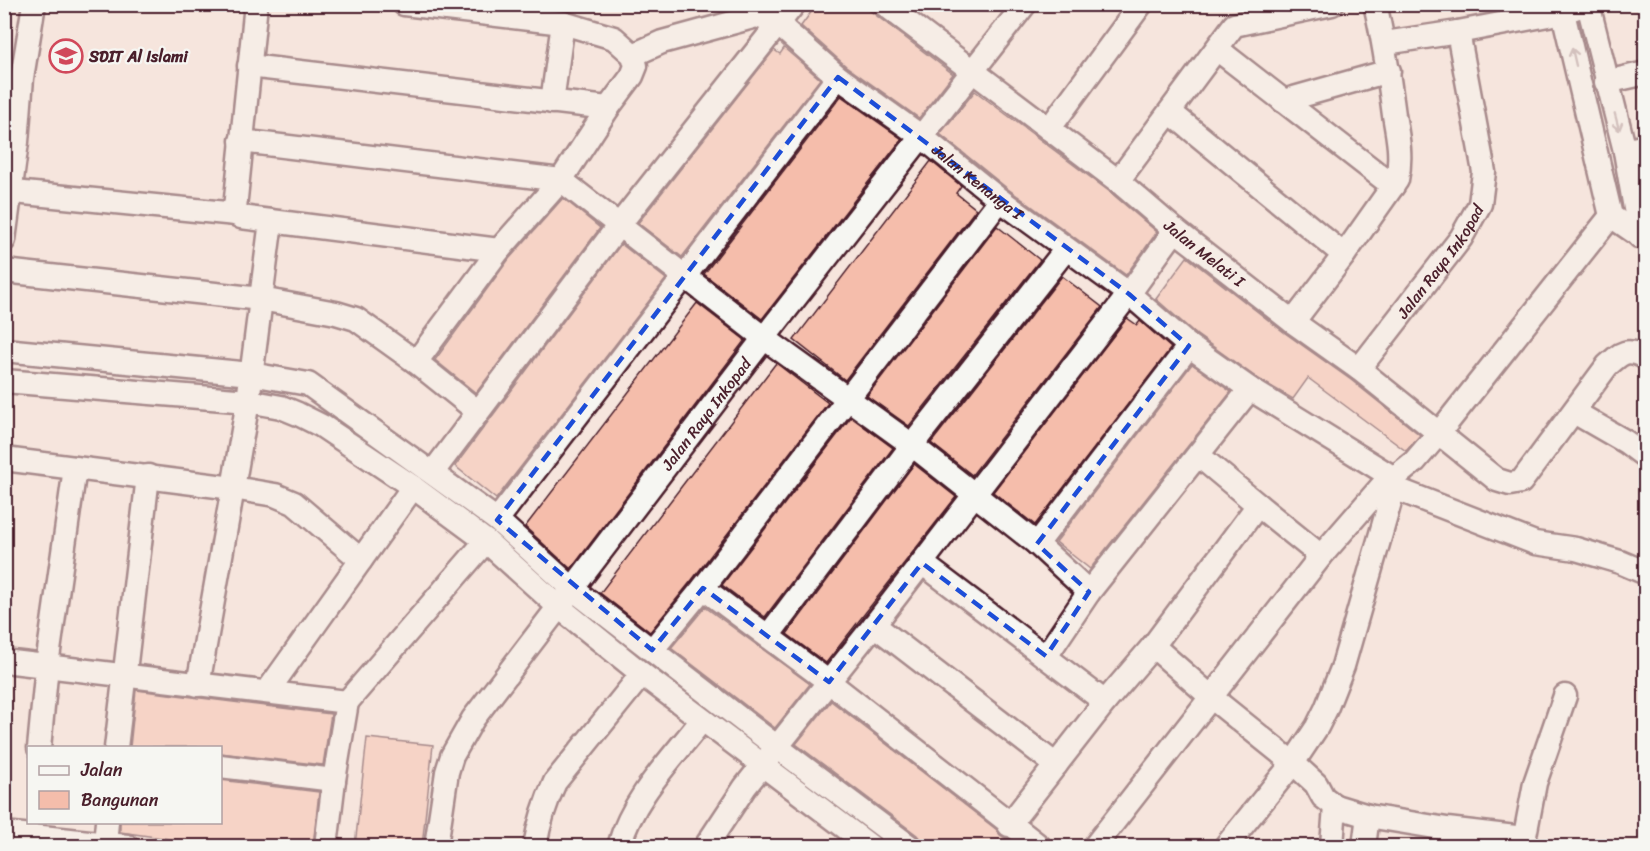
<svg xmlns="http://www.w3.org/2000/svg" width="1650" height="851" font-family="Sriracha,sans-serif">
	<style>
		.building { fill: #f5bdab; stroke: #4a1f2b; stroke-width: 1.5 }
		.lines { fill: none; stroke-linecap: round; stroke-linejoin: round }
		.street-casing { stroke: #4a1f2b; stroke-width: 27 }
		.street { stroke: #f6f6f2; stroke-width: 22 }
		.oneway { stroke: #a99598 }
		.marked { fill: none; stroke: #1d4ed8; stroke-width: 4.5; stroke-dasharray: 12 8; stroke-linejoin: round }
		.labels { text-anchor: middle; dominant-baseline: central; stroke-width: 4.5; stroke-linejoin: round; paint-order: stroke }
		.poi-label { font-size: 16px; font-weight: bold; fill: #4a1f2b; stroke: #f6f6f2; text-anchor: start }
		.street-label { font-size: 16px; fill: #4a1f2b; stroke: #f6f6f2 }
	</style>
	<rect width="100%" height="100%" fill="#f6e5dd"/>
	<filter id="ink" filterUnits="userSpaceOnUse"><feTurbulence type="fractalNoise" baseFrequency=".0167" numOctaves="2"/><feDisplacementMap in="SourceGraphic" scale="12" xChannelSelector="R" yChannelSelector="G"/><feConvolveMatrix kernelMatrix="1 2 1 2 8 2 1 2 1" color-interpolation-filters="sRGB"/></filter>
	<g filter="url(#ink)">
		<path class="building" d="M817,4H861L953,74L919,118L846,66L801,26Z
			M784,48L820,79L682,257L638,223L774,50L780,54Z
			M975,91L1110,192L1157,232L1126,275L1008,189L940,134Z
			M841,96L902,139L762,319L704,274Z
			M931,161L961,186L956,193L976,209L845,380L794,340Z
			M563,198L600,228L476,393L435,360L509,259Z
			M997,226L1040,260L909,426L867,396Z
			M621,244L666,279L496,499L455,466Z
			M1187,257L1285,333L1351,380L1420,435L1406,451L1308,378L1293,399L1257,378L1197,335L1156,299Z
			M1062,276L1102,307L972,475L931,443Z
			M697,303L745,340L571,569L525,527Z
			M1127,318L1137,325L1140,321L1171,348L1035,525L993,492Z
			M776,363L828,403L692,580L650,632L600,593Z
			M1192,364L1231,392L1090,569L1056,542Z
			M851,417L893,448L765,617L722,585Z
			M914,464L956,497L826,663L787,634Z
			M705,607L810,684L775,728L671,648Z
			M136,690L331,714L323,765L220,753V747H130Z
			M831,701L997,830L1000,835L1018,846H922L921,840L917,835L796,744Z
			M367,738L433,745L422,846H355Z
			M220,780L319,792L313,846H220L120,832V822H220Z"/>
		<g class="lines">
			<defs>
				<g id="street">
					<path id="s1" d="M884,4L1118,181L1175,230L1293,322L1359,369L1497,480L1510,484L1521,482L1607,366C1621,353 1627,347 1646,358"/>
					<path d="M1561,4L1611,216L1646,240"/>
					<path d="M1588,4L1625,151L1640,237"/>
					<path d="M1385,43L1458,32L1564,12L1578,7"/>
					<path d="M1217,49L1393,186"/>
					<path d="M633,55L662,42L757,16L778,24L794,4"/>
					<path d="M249,66L608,108"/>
					<path d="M1606,82L1646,73"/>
					<path d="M1283,101L1389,71"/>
					<path d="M552,102L563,23"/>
					<path d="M1170,112L1344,255"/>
					<path d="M1049,129L1141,4"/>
					<path d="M241,141L561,180L764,338L912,445L1037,544L1089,592"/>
					<path d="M1625,151L1646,146"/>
					<path d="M1118,181L1234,25L1332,4"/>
					<path d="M4,191L236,214"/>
					<path d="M271,221L499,250"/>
					<path d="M4,240L17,142L22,78L34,4"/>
					<path d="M4,271L261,299L271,221L241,217L236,214L235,208L256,4"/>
					<path d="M1293,322L1344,255L1397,180C1402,157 1398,137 1394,115C1389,77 1384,41 1375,4"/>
					<path d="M4,350L251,374L308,384L497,520L574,590L777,747L909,846"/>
					<path d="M416,362L477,411"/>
					<path id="s2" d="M1359,369L1461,238L1480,204L1484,172L1458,32"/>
					<path d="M4,381L248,401L281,407L298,414L322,426L413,487L486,541L559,607L642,674L870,846"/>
					<path d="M1574,412L1626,442L1646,457"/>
					<path d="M1198,455L1258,505"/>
					<path d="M4,459L233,488L198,685"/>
					<path id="s3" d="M433,472L619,225L778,24L838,77L922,137L1000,200L1129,294L1189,346L1250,389L1394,478L1381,487L1321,556L1095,846"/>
					<path d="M1394,488L1535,543L1576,549L1620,562L1646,573"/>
					<path d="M497,520L838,77"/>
					<path d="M1037,544L1189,346"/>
					<path d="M361,560L294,503L275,495L233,488L248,401L261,299L336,313L356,319L416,362L499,250L561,180L608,108L632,76L636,66L633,55L614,38L563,23L404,4"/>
					<path d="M922,563L1105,702L1153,646L1258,505L1321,556"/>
					<path d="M703,588L829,682L1039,846"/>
					<path d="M874,625L1056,765"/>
					<path d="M768,636L912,445L1066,249"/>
					<path d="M1153,646L1211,697L1293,763L1316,784L1323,797L1335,806L1368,816L1447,829L1524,838"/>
					<path d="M652,650L703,588L1000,200"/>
					<path d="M1046,656L1089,592L1250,389"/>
					<path d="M4,661L347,702L334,780L326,846"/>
					<path d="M267,692L413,487"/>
					<path d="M347,702L486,541"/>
					<path d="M39,748L47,665L75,468"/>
					<path d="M116,748L148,476"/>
					<path d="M220,766L334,780"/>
					<path d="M1009,825L1105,702"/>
					<path d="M4,833L127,846"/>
					<path d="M105,844L107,822"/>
					<path id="s4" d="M436,846L447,772L452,756L473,719L764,338L1025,4"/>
					<path d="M535,846C539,823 545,803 555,782L642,674"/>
					<path d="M619,846C633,797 671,760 702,720"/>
					<path d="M706,846L745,787L874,625L1129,294L1175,230"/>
					<path d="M1226,846L1293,763L1317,727L1326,709L1343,666L1394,488V478L1415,461L1439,433L1611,216"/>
					<path d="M1332,846L1335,806"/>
					<path d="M1364,846L1368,816"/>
					<path d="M1523,846L1535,783L1565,696"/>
				</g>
			</defs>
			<use href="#street" class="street-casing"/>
			<use href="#street" class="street"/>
		</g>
		<defs><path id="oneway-shaft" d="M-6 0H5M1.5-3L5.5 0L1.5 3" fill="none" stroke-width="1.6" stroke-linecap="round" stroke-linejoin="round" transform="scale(1.5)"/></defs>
		<g class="oneway">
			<use href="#oneway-shaft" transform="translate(1574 57) rotate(-103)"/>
			<use href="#oneway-shaft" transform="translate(1617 122) rotate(75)"/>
		</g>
	</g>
	<path d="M0 0H1650V851H0ZM838,77L1129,294L1189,346L1037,544L1089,592L1046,656L922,563L829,682L703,588L652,650L497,520Z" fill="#f6e5dd" fill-opacity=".55" fill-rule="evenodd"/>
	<path class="marked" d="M838,77L1129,294L1189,346L1037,544L1089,592L1046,656L922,563L829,682L703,588L652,650L497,520Z"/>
	<defs>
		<symbol id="school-ring" viewBox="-11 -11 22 22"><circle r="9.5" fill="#f6f6f2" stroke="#d1495b" stroke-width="1.5"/><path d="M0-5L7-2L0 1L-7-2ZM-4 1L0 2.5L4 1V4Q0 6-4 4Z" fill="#d1495b"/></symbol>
	</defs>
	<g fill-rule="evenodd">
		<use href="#school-ring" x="47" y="37" width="38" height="38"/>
	</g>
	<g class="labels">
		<g class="poi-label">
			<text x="89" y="56">SDIT Al Islami</text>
		</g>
		<g class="street-label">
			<text stroke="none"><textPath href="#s3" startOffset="820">Jalan Kenanga I</textPath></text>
			<text stroke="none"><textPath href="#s1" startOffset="406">Jalan Melati I</textPath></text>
			<text stroke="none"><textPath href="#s2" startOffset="135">Jalan Raya Inkopad</textPath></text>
			<text stroke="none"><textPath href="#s4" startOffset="518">Jalan Raya Inkopad</textPath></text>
		</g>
	</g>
	<rect width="1650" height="851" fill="none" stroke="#f6f6f2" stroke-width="24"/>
	<rect x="12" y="12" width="1626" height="827" fill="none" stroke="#4a1f2b" stroke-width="2" filter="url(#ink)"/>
	<rect x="27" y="746" width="195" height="78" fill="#f6f6f2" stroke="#b1a0a2" stroke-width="1.5"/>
	<rect x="39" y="766" width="30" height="9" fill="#f6f6f2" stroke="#b1a0a2" stroke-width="1.5"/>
	<text x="81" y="776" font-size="18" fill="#4a1f2b">Jalan</text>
	<rect x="39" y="791" width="30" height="18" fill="#f5bdab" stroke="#b1a0a2" stroke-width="1.5"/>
	<text x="81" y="806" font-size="18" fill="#4a1f2b">Bangunan</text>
</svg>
